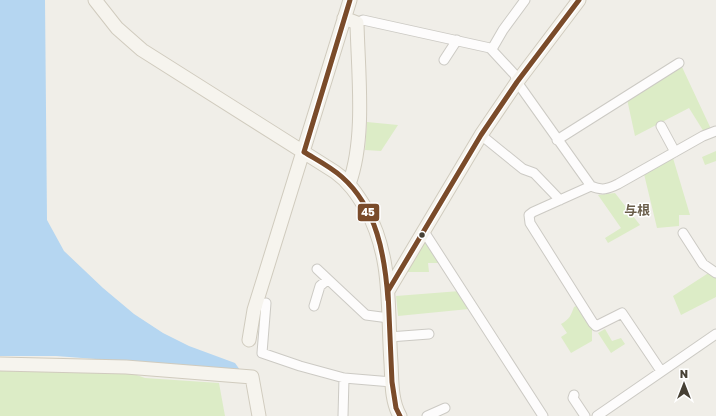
<svg xmlns="http://www.w3.org/2000/svg" width="716" height="416" font-family="'Golos Text','Noto Sans JP',sans-serif">
	<style>
		.green { fill: #dcecc6 }
		.water { fill: #b5d6f1 }
		.lines { fill: none; stroke-linecap: round; stroke-linejoin: round }
		.street-casing { stroke: #cccac4; stroke-width: 11 }
		.secondary-casing { stroke: #d0cbbe; stroke-width: 15 }
		.street { stroke: #fdfcfc; stroke-width: 9 }
		.secondary { stroke: #f6f4ee; stroke-width: 13 }
		.bus-1-casing { stroke: #fff; stroke-width: 8 }
		.bus-1 { stroke: #7a4b2a; stroke-width: 5 }
		.bus-dot { fill: #464034; stroke: #fff; stroke-width: 1.5 }
		.labels { text-anchor: middle; dominant-baseline: central; stroke-width: 3; stroke-linejoin: round; paint-order: stroke }
		.quarter-label { font-size: 13px; font-weight: bold; fill: #6a5e4a; stroke: #fff }
		.line-badge { stroke: #fff; stroke-width: 1.5 }
		.badge-label { font-size: 11px; text-anchor: middle; font-weight: bold; fill: #fff }
	</style>
	<rect width="100%" height="100%" fill="#f0eee8"/>
	<path class="green" d="M682,67L711,129L704,132L689,108L635,136L627,99L665,75Z
		M367,122L398,125L381,151L365,150Z
		M716,151V161L705,165L702,157Z
		M673,158L690,215H679V226L657,228L644,174Z
		M615,193L640,225L608,243L605,238L621,228L598,195Z
		M425,242L440,263H428L429,272H407Z
		M710,272L716,277V297L681,315L673,296Z
		M460,291L469,309L398,316L396,296Z
		M578,305L592,326V341L571,353L561,337L567,333L561,324C570,319 571,315 574,307Z
		M605,329L612,341L621,338L625,344L611,353L598,333Z
		M0,371L131,373L145,378L219,383L225,416H0Z"/>
	<path class="water" d="M0,0H45L47,220L64,251L103,288L134,314L163,333L189,346L235,363L240,370L56,356H0Z"/>
	<g class="lines">
		<defs>
			<path id="street" d="M357,23L363,20L490,48L515,75L517,82L591,186C602,191 608,189 618,184L703,136L716,131
				M492,49L503,30L525,0
				M444,60L457,40
				M661,126L675,152
				M481,135L523,169L534,173L560,200
				M557,140L679,63
				M591,186L533,212L529,215L530,223L593,323L596,326L622,313L661,371
				M423,230L543,416
				M683,233L703,264L716,273
				M317,269L366,315L389,318
				M266,303L262,353L300,366L344,378L392,382
				M314,306L320,286L327,280
				M389,337L429,334
				M574,395L573,398L585,416
				M343,416L344,378
				M427,416L445,408
				M597,416L716,334"/>
			<path id="secondary" d="M95,0L117,28L142,50L335,172C349,182 357,194 366,209C393,258 387,308 391,363C392,380 391,401 400,416
				M344,18L357,23C358,72 366,138 349,184
				M388,291L481,135L517,82L579,0
				M249,340L254,310L350,0
				M0,364L126,367L252,377L259,416"/>
		</defs>
		<use href="#street" class="street-casing"/>
		<use href="#secondary" class="secondary-casing"/>
		<use href="#street" class="street"/>
		<use href="#secondary" class="secondary"/>
		<defs>
			<path id="bus-1" d="M304,152C317,160 331,167 342,177C377,208 385,256 388,300
				M304,152L350,0
				M400,416L396,408L392,382L388,291L481,135L517,82L579,0"/>
		</defs>
		<use href="#bus-1" class="bus-1-casing"/>
		<use href="#bus-1" class="bus-1"/>
	</g>
	<circle class="bus-dot" cx="422" cy="235" r="3.5"/>
	<g class="labels">
		<g class="quarter-label">
			<text x="637" y="210">与根</text>
		</g>
	</g>
	<rect class="line-badge" x="357" y="203" width="23" height="19" rx="4" fill="#7a4b2a"/>
	<g class="badge-label">
		<text x="368" y="216">45</text>
	</g>
	<g transform="translate(684 384)" stroke="#ffffff" stroke-width="3" paint-order="stroke">
	<path d="M0-3L7 15L0 10L-7 15Z" fill="#464034"/>
	<text y="-6" font-size="11" font-weight="bold" text-anchor="middle" fill="#464034">N</text>
	</g>
</svg>
